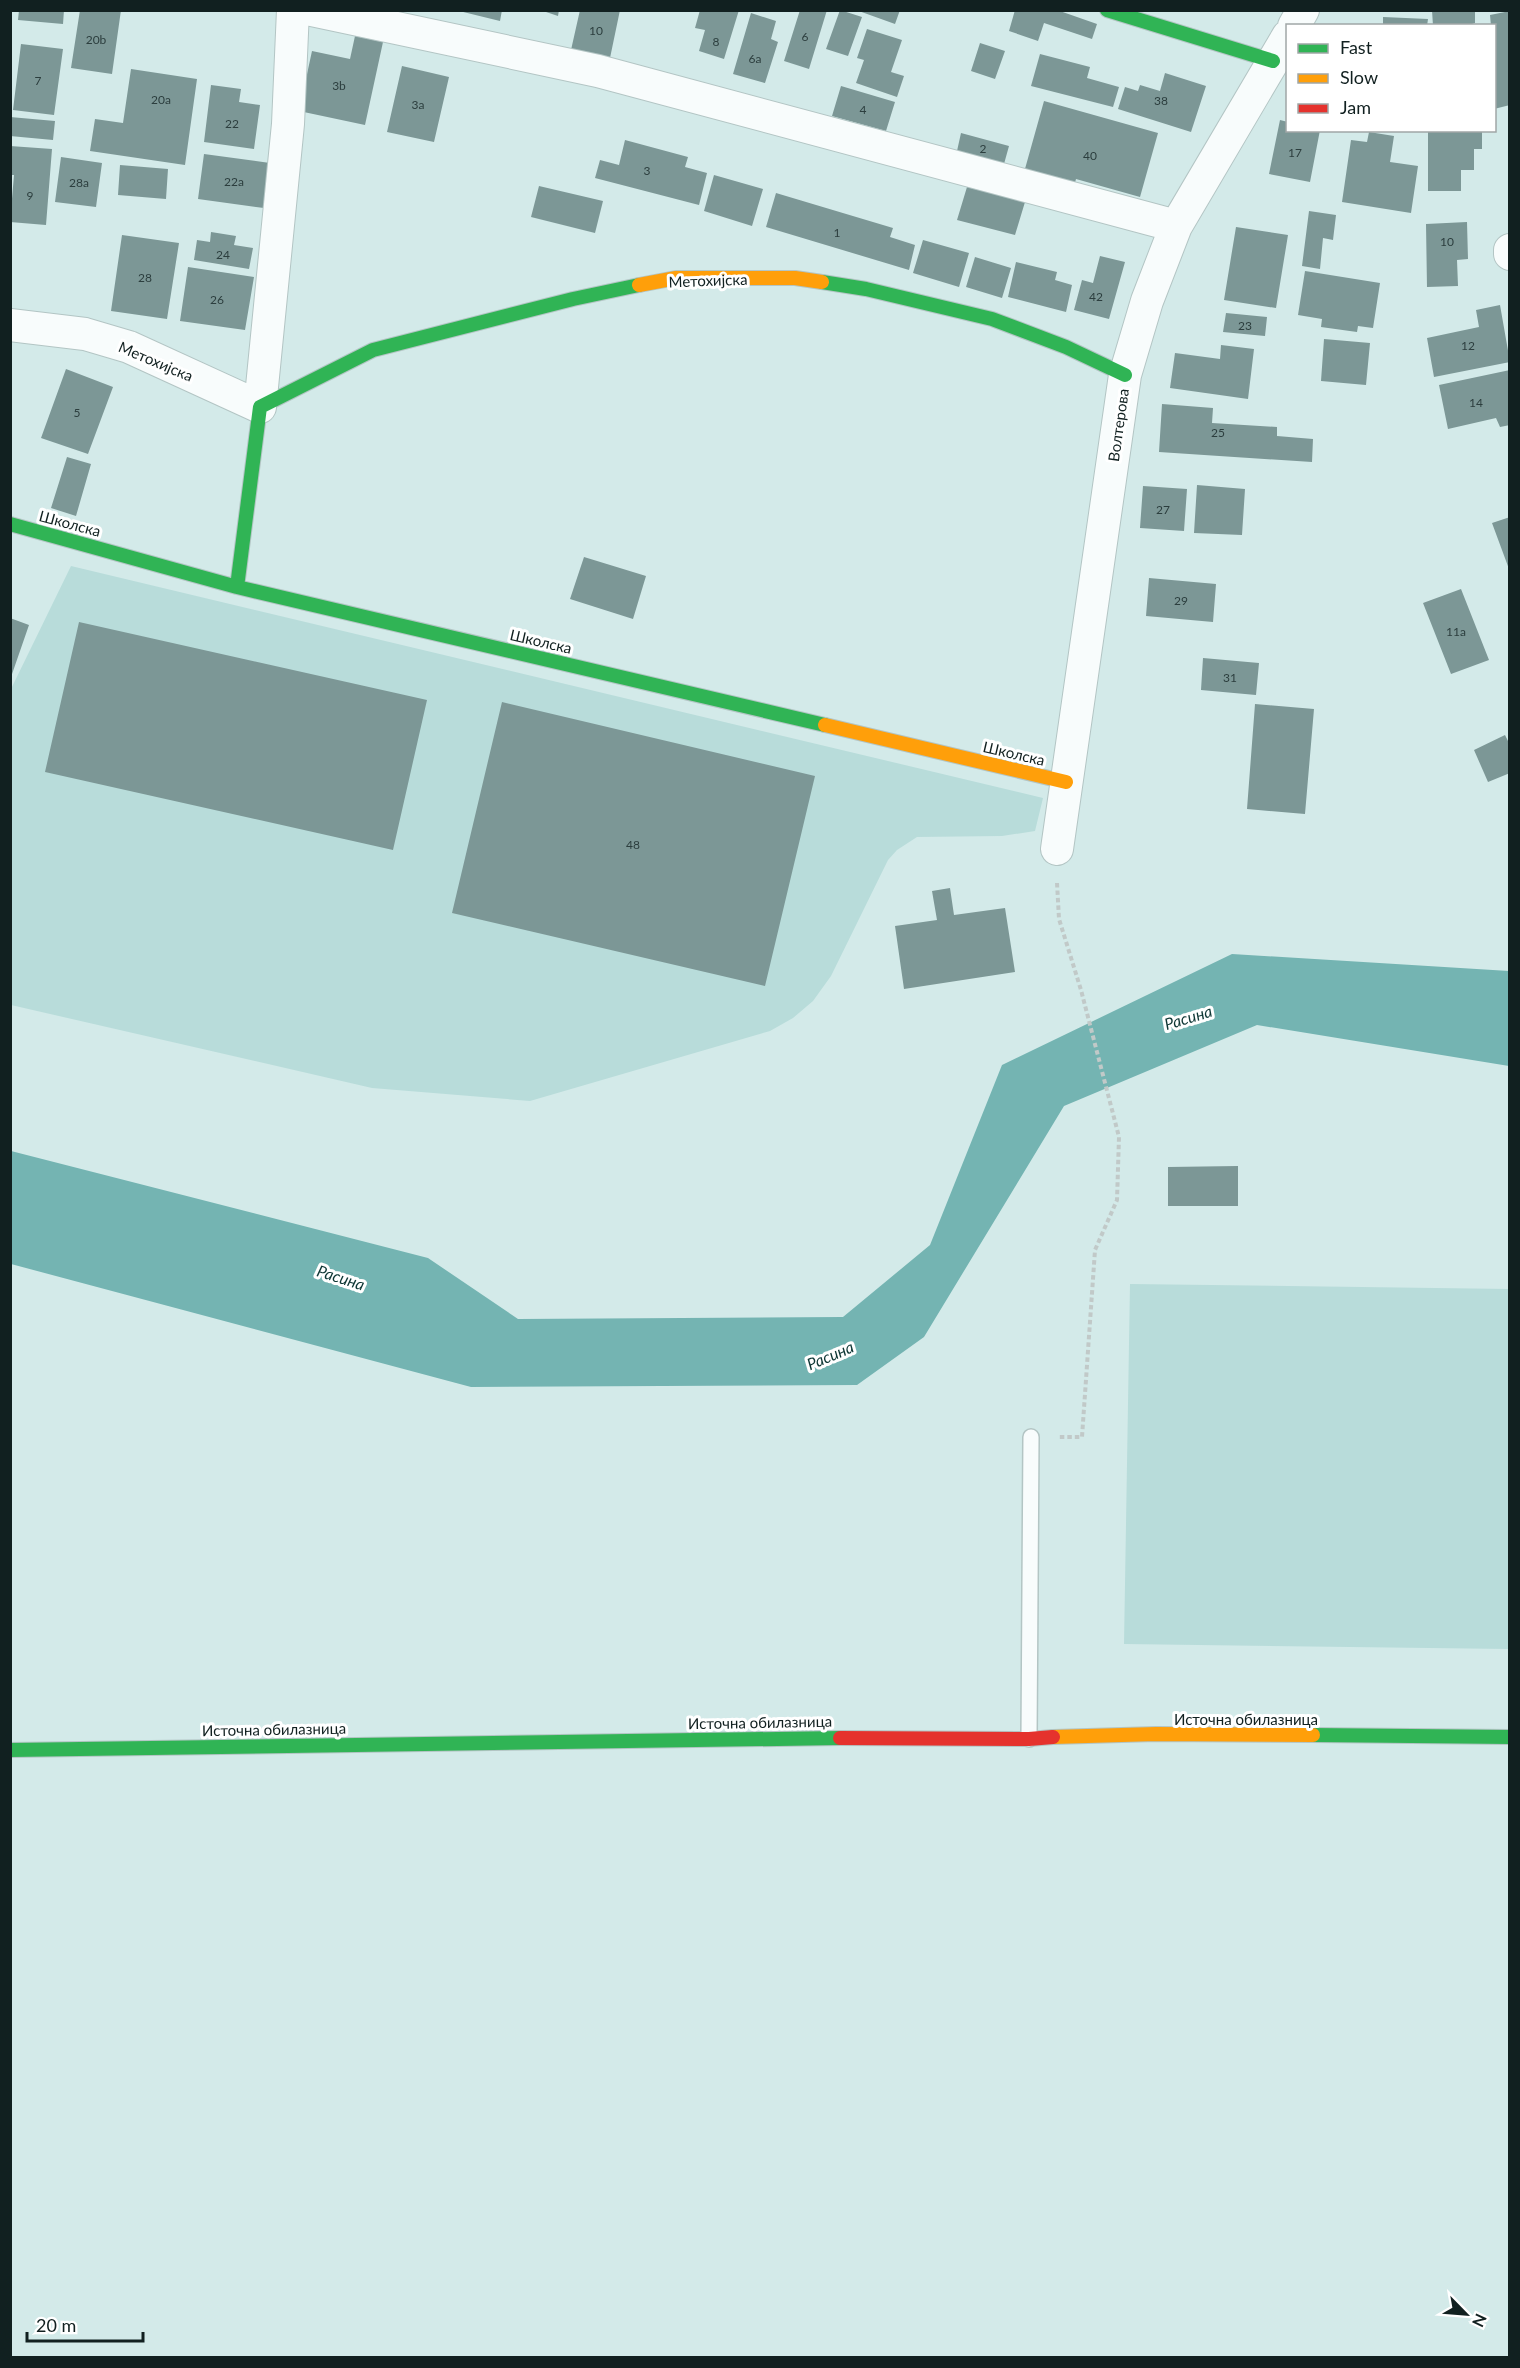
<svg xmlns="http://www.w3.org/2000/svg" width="1520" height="2368" font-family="Lato,sans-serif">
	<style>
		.green { fill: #b8dcda }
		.water { fill: #74b4b2 }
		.building { fill: #7c9796 }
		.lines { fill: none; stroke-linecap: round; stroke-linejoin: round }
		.lane-casing { stroke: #b3c5c4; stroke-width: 18 }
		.street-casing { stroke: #b3c5c4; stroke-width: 34 }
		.fast-casing { stroke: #b3c5c4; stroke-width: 16 }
		.slow-casing { stroke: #b3c5c4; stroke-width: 16 }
		.jam-casing { stroke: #b3c5c4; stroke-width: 16 }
		.path { stroke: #c1c9c8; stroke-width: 4; stroke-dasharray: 4.5 3; stroke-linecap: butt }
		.lane { stroke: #f8fcfc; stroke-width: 15 }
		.street { stroke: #f8fcfc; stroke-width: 32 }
		.fast { stroke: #30b455; stroke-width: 14 }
		.slow { stroke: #ff9f0a; stroke-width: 14 }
		.jam { stroke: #e5322d; stroke-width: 14 }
		.labels { text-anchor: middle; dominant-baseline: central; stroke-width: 6; stroke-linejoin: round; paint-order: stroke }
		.number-label { font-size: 12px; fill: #2c3e3e }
		.street-label { font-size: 15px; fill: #112020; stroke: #fff }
		.water-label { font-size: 16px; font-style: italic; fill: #0d3634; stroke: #fff }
	</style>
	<rect width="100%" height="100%" fill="#d3eae9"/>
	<path class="green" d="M71,566L1043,798L1035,831L1002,836L917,837L897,850L888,860L831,976L813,1001L793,1018L770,1031L530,1101L372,1088L11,1005L10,691Z
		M1130,1284L1509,1289V1649L1124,1644Z"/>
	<path class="water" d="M1232,954L1509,971V1066L1257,1025L1064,1106L924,1337L857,1385L471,1387L11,1264V1151L428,1258L518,1319L843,1317L930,1245L1002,1065Z"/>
	<path class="building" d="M19,10H64L63,24L18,20Z
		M80,10H121L112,74L71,68Z
		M455,10H502L500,21Z
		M540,10H559L558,16Z
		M580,10H620L610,58L571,50Z
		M700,10H739L724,59L699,51L705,30L695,28Z
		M800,10H827L809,69L784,61Z
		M840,10L862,17L848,56L826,49Z
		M856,10H900L895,24Z
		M1015,10H1057L1097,24L1092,39L1044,23L1038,41L1009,31Z
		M1432,10H1475V23L1466,26H1433Z
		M1510,11V105L1494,109V26H1491L1490,15Z
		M751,13L776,21L771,39L778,42L765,83L733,74Z
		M1383,17L1428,19L1427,26H1383Z
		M867,29L902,40L891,72L904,76L897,97L856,83L864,60L857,58Z
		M355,36L383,42L365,125L299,111L312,51L350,59Z
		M980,43L1005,51L995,79L971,71Z
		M21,44L63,49L54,115L13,110Z
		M1040,54L1090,67L1087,78L1119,87L1113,107L1031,86Z
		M402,66L449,77L434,142L387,132Z
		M131,69L197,79L185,165L90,151L95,119L123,123Z
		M1165,73L1206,86L1191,132L1118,109L1125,87L1138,91L1140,85L1160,91Z
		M211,85L241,89L239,102L260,105L254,149L204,142Z
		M841,86L895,102L886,131L832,116Z
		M1044,101L1158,133L1140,197L1076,179L1073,190L1023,176Z
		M10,117L55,121L53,140L10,136Z
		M1280,120L1288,122V130H1320L1310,182L1269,174Z
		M1428,130H1482V149H1474V170H1461V191H1428Z
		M1369,132L1394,136L1390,162L1418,166L1411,213L1342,202L1351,140L1367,142Z
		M961,133L1009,146L1004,164L957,151Z
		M625,140L688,157L685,167L707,173L699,205L595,178L600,160L619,165Z
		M10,146L52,149L46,225L10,222L14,175H10Z
		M204,154L270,163L264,208L198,199Z
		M61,157L102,163L96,207L55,202Z
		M120,165L168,169L166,199L118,195Z
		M714,175L763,189L752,226L704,211Z
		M539,186L603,201L595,233L531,217Z
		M967,187L1025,202L1015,235L957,220Z
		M776,193L893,228L890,237L915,245L909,270L766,227Z
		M1309,211L1336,215L1333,240L1323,238L1320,269L1302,266Z
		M1467,222L1468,259L1457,260L1458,286L1427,287L1426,224Z
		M1236,227L1288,235L1276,308L1224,300Z
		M211,232L236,236L234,245L253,248L249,269L194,260L197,240L210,242Z
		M122,235L179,243L167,319L111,311Z
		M923,240L969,253L959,287L913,273Z
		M1100,256L1125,262L1109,319L1074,310L1082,280L1093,283Z
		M975,257L1011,268L1002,298L966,287Z
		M1016,262L1057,272L1055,280L1072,285L1066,312L1008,297Z
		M188,267L254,277L245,330L180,321Z
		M1305,271L1380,283L1373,328L1358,326L1357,332L1321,327L1322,319L1298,315Z
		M1500,305L1510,362L1434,377L1427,338L1479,327L1476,310Z
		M1226,313L1267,317L1265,336L1223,332Z
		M1324,339L1370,343L1366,385L1321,381Z
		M1221,345L1254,349L1248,399L1170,388L1175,353L1220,359Z
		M66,369L113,387L88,454L41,438Z
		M1510,370V425L1500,427L1496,418L1448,429L1439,385Z
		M1162,404L1213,408L1212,423L1277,427V436L1313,439L1312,462L1159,452Z
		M67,457L91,464L76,516L51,508Z
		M1197,485L1245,489L1242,535L1194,533Z
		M1143,486L1187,489L1184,531L1140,528Z
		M1510,517V569H1509L1492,523Z
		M584,557L646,576L633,619L570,599Z
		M1149,578L1216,584L1213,622L1146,616Z
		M1461,589L1489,660L1451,674L1423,603Z
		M10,618L29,625L11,677H10Z
		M79,622L427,700L393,850L45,772Z
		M1203,658L1259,663L1256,695L1201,690Z
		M502,702L815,776L765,986L452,913Z
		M1255,704L1314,709L1305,814L1247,809Z
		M1505,735L1510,745V773L1488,782L1474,750Z
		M950,888L954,915L1005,908L1015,972L904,989L895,926L937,920L932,891Z
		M1238,1166V1206H1168V1167Z"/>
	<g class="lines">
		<defs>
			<path id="lane" d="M1029,1739L1031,1437"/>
			<path id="street" d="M312,10L598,71L1176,226
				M1294,26L1303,10
				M1510,250V254
				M10,325L85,334L129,347L260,407L288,124L293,10
				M1057,849L1125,375L1147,301L1176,226L1288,36"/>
			<path id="fast" d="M1107,10L1273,61
				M822,282L866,289L992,319L1066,347L1125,375
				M10,524L237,587L825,725
				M237,587L260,407L373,350L573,299L639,285
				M1313,1735L1510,1737
				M10,1750L840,1738"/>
			<path id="slow" d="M639,285L676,278H795L822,282
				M825,725L1066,782
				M1053,1737L1156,1734L1313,1735"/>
			<path id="jam" d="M840,1738L1029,1739L1053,1737"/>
		</defs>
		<use href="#lane" class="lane-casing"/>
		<use href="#street" class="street-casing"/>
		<use href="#fast" class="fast-casing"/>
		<use href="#slow" class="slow-casing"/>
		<use href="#jam" class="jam-casing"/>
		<path class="path" d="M1057,883L1059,919L1081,990L1119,1137L1117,1200L1095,1250L1082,1437H1058"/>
		<use href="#lane" class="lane"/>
		<use href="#street" class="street"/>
		<use href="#fast" class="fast"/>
		<use href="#slow" class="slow"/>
		<use href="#jam" class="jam"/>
	</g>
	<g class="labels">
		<g class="number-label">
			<text x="596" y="30">10</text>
			<text x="805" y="36">6</text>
			<text x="96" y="39">20b</text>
			<text x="716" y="41">8</text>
			<text x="755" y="58">6a</text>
			<text x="38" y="80">7</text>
			<text x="339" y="85">3b</text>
			<text x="161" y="99">20a</text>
			<text x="1161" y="100">38</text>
			<text x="418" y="104">3a</text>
			<text x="863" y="109">4</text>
			<text x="232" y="123">22</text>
			<text x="983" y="148">2</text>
			<text x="1295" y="152">17</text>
			<text x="1090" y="155">40</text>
			<text x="647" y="170">3</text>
			<text x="234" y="181">22a</text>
			<text x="79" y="182">28a</text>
			<text x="30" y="195">9</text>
			<text x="837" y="232">1</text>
			<text x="1447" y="241">10</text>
			<text x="223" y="254">24</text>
			<text x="145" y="277">28</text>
			<text x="1096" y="296">42</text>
			<text x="217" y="299">26</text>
			<text x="1245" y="325">23</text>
			<text x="1468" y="345">12</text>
			<text x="1476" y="402">14</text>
			<text x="77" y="412">5</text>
			<text x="1218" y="432">25</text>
			<text x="1163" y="509">27</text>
			<text x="1181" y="600">29</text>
			<text x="1456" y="631">11a</text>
			<text x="1230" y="677">31</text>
			<text x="633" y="844">48</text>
		</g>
		<g class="street-label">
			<text transform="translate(708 280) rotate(-2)">Метохијска</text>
			<text transform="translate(156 361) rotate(23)">Метохијска</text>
			<text transform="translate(1118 425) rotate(-82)">Волтерова</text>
			<text transform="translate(70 523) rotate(15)">Школска</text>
			<text transform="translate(541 641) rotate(13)">Школска</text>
			<text transform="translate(1014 753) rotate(13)">Школска</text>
			<text x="1246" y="1719">Источна обилазница</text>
			<text transform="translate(760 1722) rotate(-1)">Источна обилазница</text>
			<text transform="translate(274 1729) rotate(-1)">Источна обилазница</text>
		</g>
		<g class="water-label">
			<text transform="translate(1188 1017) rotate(-17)">Расина</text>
			<text transform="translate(341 1277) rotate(18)">Расина</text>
			<text transform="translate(830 1355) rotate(-23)">Расина</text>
		</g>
	</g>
	<rect width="1520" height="2368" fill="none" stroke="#112020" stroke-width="24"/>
	<rect x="1286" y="24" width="210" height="108" fill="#ffffff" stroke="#a0a6a6" stroke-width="1.5"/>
	<rect x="1298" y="44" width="30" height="9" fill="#30b455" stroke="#a0a6a6" stroke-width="1.5"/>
	<text x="1340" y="54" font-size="18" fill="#112020">Fast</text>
	<rect x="1298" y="74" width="30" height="9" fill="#ff9f0a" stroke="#a0a6a6" stroke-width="1.5"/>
	<text x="1340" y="84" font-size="18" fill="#112020">Slow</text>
	<rect x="1298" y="104" width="30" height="9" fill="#e5322d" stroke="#a0a6a6" stroke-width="1.5"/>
	<text x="1340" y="114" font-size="18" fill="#112020">Jam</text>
	<g transform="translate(1466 2314) rotate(115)" stroke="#ffffff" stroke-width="4.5" paint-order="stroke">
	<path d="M0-4.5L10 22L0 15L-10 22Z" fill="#112020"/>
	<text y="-9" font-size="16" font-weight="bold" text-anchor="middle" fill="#112020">N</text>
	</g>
	<path d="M27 2332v9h116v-9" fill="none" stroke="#112020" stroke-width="3"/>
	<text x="36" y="2332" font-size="18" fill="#112020" stroke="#ffffff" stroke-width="4.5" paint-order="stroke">20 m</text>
</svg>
